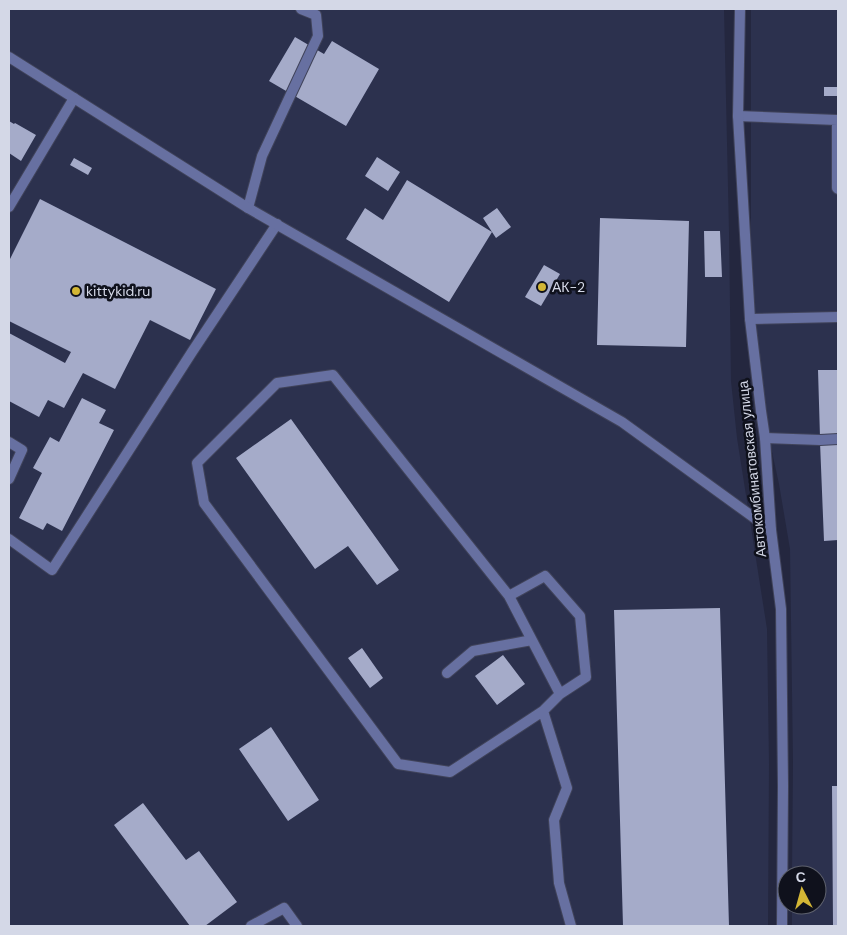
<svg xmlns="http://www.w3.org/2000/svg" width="847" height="935" font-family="'DM Sans',sans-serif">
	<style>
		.built { fill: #2c314e }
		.building { fill: #a5abc9 }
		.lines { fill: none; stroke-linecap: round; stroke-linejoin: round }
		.service-casing { stroke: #40435a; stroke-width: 12 }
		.minor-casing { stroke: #40435a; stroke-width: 12 }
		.tertiary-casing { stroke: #40435a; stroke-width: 12 }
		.service { stroke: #6770a1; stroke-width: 10 }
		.minor { stroke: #6770a1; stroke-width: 10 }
		.tertiary { stroke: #6770a1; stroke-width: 10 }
		.poi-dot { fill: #d3b635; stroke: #0f111c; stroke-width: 2 }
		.labels { text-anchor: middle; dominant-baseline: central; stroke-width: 5; stroke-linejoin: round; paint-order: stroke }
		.poi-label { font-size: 14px; fill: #d4d8e7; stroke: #0f111c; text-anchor: start }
		.street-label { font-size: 14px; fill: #d4d8e7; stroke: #0f111c }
	</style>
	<rect width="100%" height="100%" fill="#24273f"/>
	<path class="built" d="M9,9H724L729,232L731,381L737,438L767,629L769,764L768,926H9Z
		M751,9H838V926H792V905H817V875H792L793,762L790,549L779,484L755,374L751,295Z"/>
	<path class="building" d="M295,37L324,54L332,41L379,69L346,126L269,81Z
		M824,87H837L838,96H824Z
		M9,121L14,124L15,123L36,135L21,161L9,153Z
		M377,157L400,172L388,191L365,176Z
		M74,158L92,168L88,175L70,165Z
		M407,180L492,232L483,218L497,208L511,227L496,238L492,232L449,302L346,239L365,208L383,220Z
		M40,199L216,289L190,340L150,320L115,389L83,373L64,408L48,400L39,417L9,401V333L65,363L71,352L9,321V261Z
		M600,218L689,221L686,347L597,345Z
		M704,231H720L722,277H705Z
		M544,265L560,274L541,306L525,297Z
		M818,370H838V437H820Z
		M82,398L106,410L99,423L114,430L62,531L47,523L43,530L19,518L42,473L33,468L50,437L59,442Z
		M291,419L399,570L377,585L348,546L315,569L236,458Z
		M820,442H838V540L824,541Z
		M720,608L729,926H623L614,610Z
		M362,648L383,678L370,688L348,658Z
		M503,655L525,684L497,705L475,676Z
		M271,727L319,800L288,821L239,749Z
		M832,786H838V926H833Z
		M143,803L186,860L199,851L237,902L205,926H190L114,825Z"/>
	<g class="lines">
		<defs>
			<path id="service" d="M738,116L837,120V188L838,189
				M9,207L74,98
				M248,208L262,156L318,36L316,15L301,9
				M765,438L820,440L838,439
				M9,442L22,450L9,479
				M9,539L52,570L192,352L277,224
				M509,596L333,375L277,383L197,463L204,503L398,764L450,772L543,711
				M447,673L473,651L532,640
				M560,694L509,596L545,576L580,616L586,677L560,694L543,711L567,788L554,820L559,883L571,926
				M251,926L284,908L297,926"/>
			<path id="minor" d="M9,57L248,208L622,422L771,530
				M750,319L838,317"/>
			<path id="tertiary" d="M740,9L738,116L750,319L761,411L765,438L771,530L781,609L783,786L782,926"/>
		</defs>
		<use href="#service" class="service-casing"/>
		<use href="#minor" class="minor-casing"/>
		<use href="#tertiary" class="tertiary-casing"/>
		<use href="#service" class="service"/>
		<use href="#minor" class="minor"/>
		<use href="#tertiary" class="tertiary"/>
	</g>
	<g class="poi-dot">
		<circle cx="542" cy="287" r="5"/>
		<circle cx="76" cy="291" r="5"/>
	</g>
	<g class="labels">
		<g class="poi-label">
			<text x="552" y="287">АК-2</text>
			<text x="86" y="291">kittykid.ru</text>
		</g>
		<g class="street-label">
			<text transform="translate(752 469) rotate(-96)">Автокомбинатовская улица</text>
		</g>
	</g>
	<rect width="847" height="935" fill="none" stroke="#d4d8e7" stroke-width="20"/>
	<g transform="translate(802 890) rotate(354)"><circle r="24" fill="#0f111c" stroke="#5e616d"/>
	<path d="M0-4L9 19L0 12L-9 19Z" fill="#d3b635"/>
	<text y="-8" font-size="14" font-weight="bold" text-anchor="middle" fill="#d4d8e7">С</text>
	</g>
</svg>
